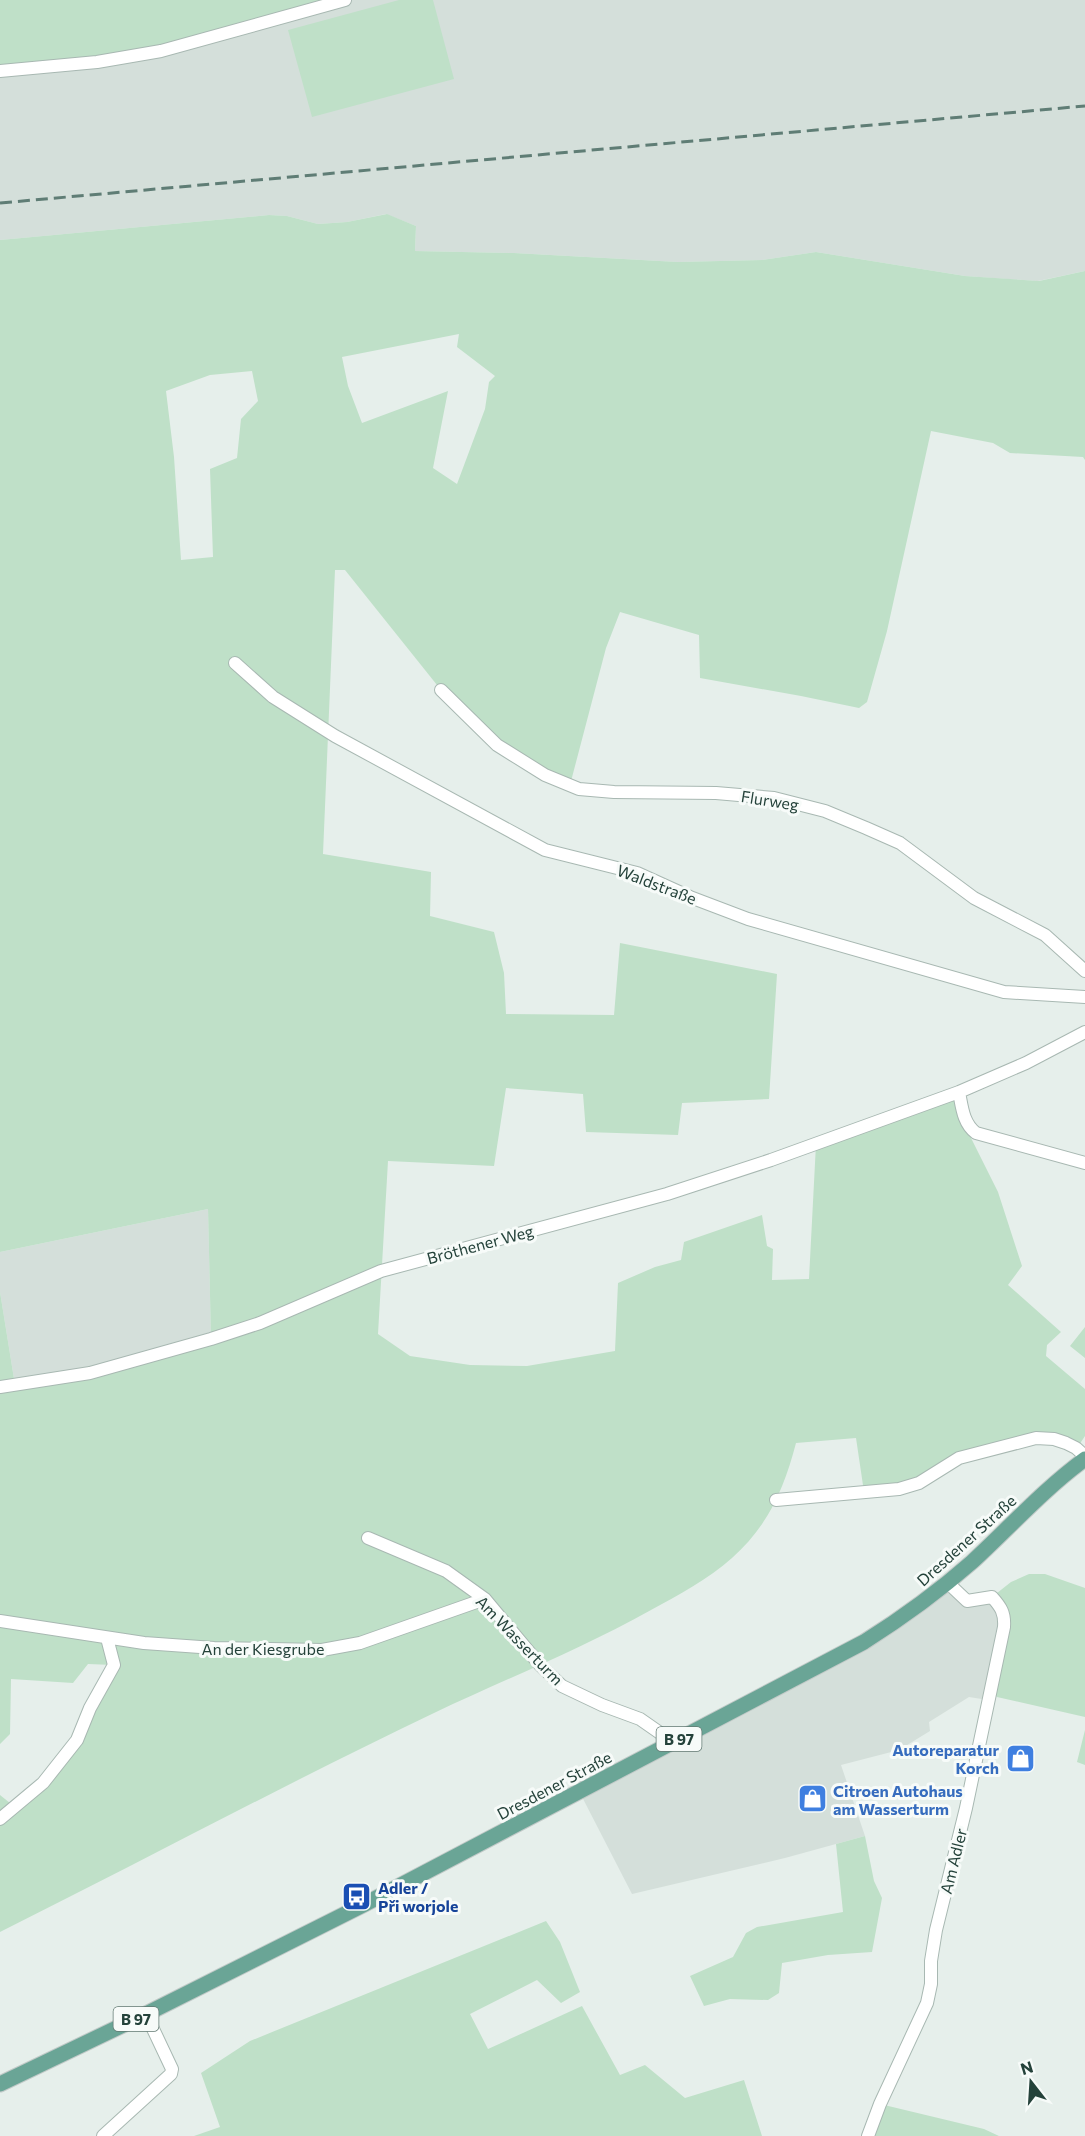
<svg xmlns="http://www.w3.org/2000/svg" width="1085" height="2136" font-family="Commissioner,sans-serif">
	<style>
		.built { fill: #d4dfda }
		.green { fill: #bfe0c8; fill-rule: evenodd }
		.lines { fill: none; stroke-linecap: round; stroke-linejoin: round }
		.minor-casing { stroke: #a8b8b2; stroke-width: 14 }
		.major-casing { stroke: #c2cac8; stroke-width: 17 }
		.minor { stroke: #fff; stroke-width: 12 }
		.major { stroke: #6aa596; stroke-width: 15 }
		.rail { stroke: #5f7d75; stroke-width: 3; stroke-dasharray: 12 6; stroke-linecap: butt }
		.labels { text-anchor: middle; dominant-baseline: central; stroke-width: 6; stroke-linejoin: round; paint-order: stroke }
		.shield { fill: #f7fbf9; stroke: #637a73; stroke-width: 1.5 }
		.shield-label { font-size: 15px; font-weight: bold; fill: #24423a }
		.street-label { font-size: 16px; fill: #24423a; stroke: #f7fbf9 }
		.shop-label { font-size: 16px; font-weight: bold; fill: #366cbe; stroke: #f7fbf9; text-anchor: end }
		.transit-label { font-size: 16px; font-weight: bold; fill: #164399; stroke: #f7fbf9; text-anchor: start }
	</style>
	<rect width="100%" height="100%" fill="#e6efeb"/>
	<path class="built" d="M345,0H1085V271L1038,281L965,276L816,252L762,260L678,262L514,253L415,251L416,226L386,214L347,222L318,224L287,216L269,215L0,240V71Z
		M208,1209L211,1339L15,1385L0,1292V1252Z
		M948,1583L967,1602L992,1597L1001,1607L988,1700L969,1697L929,1722L930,1731L899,1750L841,1765L865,1836L785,1858L632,1894L580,1793L728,1715Z"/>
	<path class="green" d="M0,0H345L161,51L0,71Z
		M399,0H433L454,79L312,117L288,30Z
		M387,214L416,226L415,251L514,253L678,262L762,260L816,252L965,276L1039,281L1085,271V460L1083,457L1010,453L993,443L931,431L887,631L867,702L859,708L801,696L700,678L699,635L620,612L606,648L570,785L497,745L441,690L345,570H335L323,854L431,872L430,916L494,932L504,973L506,1014L614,1015L620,943L777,974L769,1099L682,1103L678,1135L586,1132L583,1094L506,1088L494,1166L388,1161L378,1334L410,1356L470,1365L527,1366L615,1351L618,1283L655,1267L681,1260L684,1242L762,1215L767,1246L773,1249L772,1280L809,1279L816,1144L959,1092L973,1131L971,1138L998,1192L1022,1266L1008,1285L1061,1332L1047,1345L1046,1356L1085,1389V1436L1077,1448L1054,1438L996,1447L927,1477L864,1492L856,1438L796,1443C784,1489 768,1526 732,1558C708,1579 679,1595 651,1610C581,1649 506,1679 434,1713C287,1783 145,1860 0,1932V1795L15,1807L77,1740L113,1665L88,1664L73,1683L11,1679L10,1734L0,1744V1292L15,1385L211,1339L208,1209L0,1252V240L269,215L287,216L318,224L347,222ZM459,334L457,347L495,376L489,382L485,409L457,484L433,468L448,391L362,423L348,386L342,357ZM252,371L258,401L241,419L237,458L210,469L213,557L181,560L174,457L166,391L210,375Z
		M1085,1327V1358L1070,1346Z
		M1029,1574H1045L1085,1588V1717L997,1697L990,1690L1004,1627L992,1597L1011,1582Z
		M1085,1730V1765L1077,1762Z
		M865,1836L874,1881L882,1898L872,1952L828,1955L782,1963L779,1993L768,2000L730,1999L704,2006L690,1976L733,1957L746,1933L757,1927L843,1912L836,1844Z
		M546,1921L560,1942L580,1992L561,2003L537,1980L470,2014L488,2049L582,2006L620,2075L645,2065L685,2098L744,2080L762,2136H194L220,2127L201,2073L250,2041Z
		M880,2104L984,2129L999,2136H868Z"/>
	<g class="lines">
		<defs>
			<path id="minor" d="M0,71L97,62L161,51L345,0
				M235,663L273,697L335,736L545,850L637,873L690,897L748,919L1004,992L1085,997
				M441,690L497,745L545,775L579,789L614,792L716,793L774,798L825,811L866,828L900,843L974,898L1045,935L1085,971
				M959,1092C962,1107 963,1123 976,1133L1085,1163
				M0,1387L90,1373L211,1339L260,1323L381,1271L667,1194L771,1160L959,1092L1026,1063L1085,1032
				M776,1500L899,1489L919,1483L959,1458L1036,1438L1054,1439L1066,1443L1076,1448L1085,1456
				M368,1538L446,1571L485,1599L540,1665L562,1686L602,1705L640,1719L673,1742
				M0,1621L144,1643L214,1648L322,1650L360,1643L485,1599
				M0,1819L43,1783L77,1740L90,1708L114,1665L107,1638
				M103,2136L171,2074L172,2069L146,2014
				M868,2136L880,2104L927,2003L931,1984V1961L936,1930L966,1808L1004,1627C1005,1613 1001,1607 992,1597L967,1601L948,1583"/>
			<path id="major" d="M0,2084L146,2014L363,1905L864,1642C902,1618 938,1592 972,1562C1009,1528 1044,1489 1085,1459"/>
		</defs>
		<use href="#minor" class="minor-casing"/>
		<use href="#major" class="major-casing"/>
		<use href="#minor" class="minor"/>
		<use href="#major" class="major"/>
		<path class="rail" d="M0,203L1085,106"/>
	</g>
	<defs>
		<symbol id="shop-square" viewBox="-11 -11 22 22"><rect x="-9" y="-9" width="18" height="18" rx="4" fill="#3f7fe0" stroke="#f7fbf9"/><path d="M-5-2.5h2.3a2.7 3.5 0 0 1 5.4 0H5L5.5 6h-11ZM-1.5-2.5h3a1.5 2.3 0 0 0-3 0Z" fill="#fff"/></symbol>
		<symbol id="bus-square" viewBox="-11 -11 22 22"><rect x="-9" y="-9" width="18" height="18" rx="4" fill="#1a4fb4" stroke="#f7fbf9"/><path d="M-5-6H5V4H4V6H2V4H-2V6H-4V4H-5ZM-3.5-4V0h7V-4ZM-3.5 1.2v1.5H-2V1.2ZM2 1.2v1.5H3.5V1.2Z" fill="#fff"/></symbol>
	</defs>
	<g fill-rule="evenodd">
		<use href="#shop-square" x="1004" y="1742" width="33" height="33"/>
		<use href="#shop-square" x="796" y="1782" width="33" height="33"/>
		<use href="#bus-square" x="340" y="1880" width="33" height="33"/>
	</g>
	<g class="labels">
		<g class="shield">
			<rect x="656.5" y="1727" width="45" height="24" rx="4.5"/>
			<rect x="113.5" y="2007" width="45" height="24" rx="4.5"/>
		</g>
		<g class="shield-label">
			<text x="679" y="1739">B 97</text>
			<text x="136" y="2019">B 97</text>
		</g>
		<g class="street-label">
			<text transform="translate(770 800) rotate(9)">Flurweg</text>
			<text transform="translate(657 884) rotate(21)">Waldstraße</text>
			<text transform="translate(480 1244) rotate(-15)">Bröthener Weg</text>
			<text transform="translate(966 1540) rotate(-42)">Dresdener Straße</text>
			<text transform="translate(520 1640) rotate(46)">Am Wasserturm</text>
			<text x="263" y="1648">An der Kiesgrube</text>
			<text transform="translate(554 1785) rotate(-28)">Dresdener Straße</text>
			<text transform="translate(953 1861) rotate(-76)">Am Adler</text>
		</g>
		<g class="shop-label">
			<text x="999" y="1749">Autoreparatur<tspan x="999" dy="18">Korch</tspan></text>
			<text x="833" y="1790" text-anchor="start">Citroen Autohaus<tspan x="833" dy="18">am Wasserturm</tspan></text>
		</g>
		<g class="transit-label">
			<text x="378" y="1887">Adler /<tspan x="378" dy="18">Při worjole</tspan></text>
		</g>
	</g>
	<g transform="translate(1031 2082) rotate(343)" stroke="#f7fbf9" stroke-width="4.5" paint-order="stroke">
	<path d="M0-4.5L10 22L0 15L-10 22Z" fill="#24423a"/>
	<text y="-9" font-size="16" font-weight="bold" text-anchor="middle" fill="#24423a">N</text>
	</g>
</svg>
